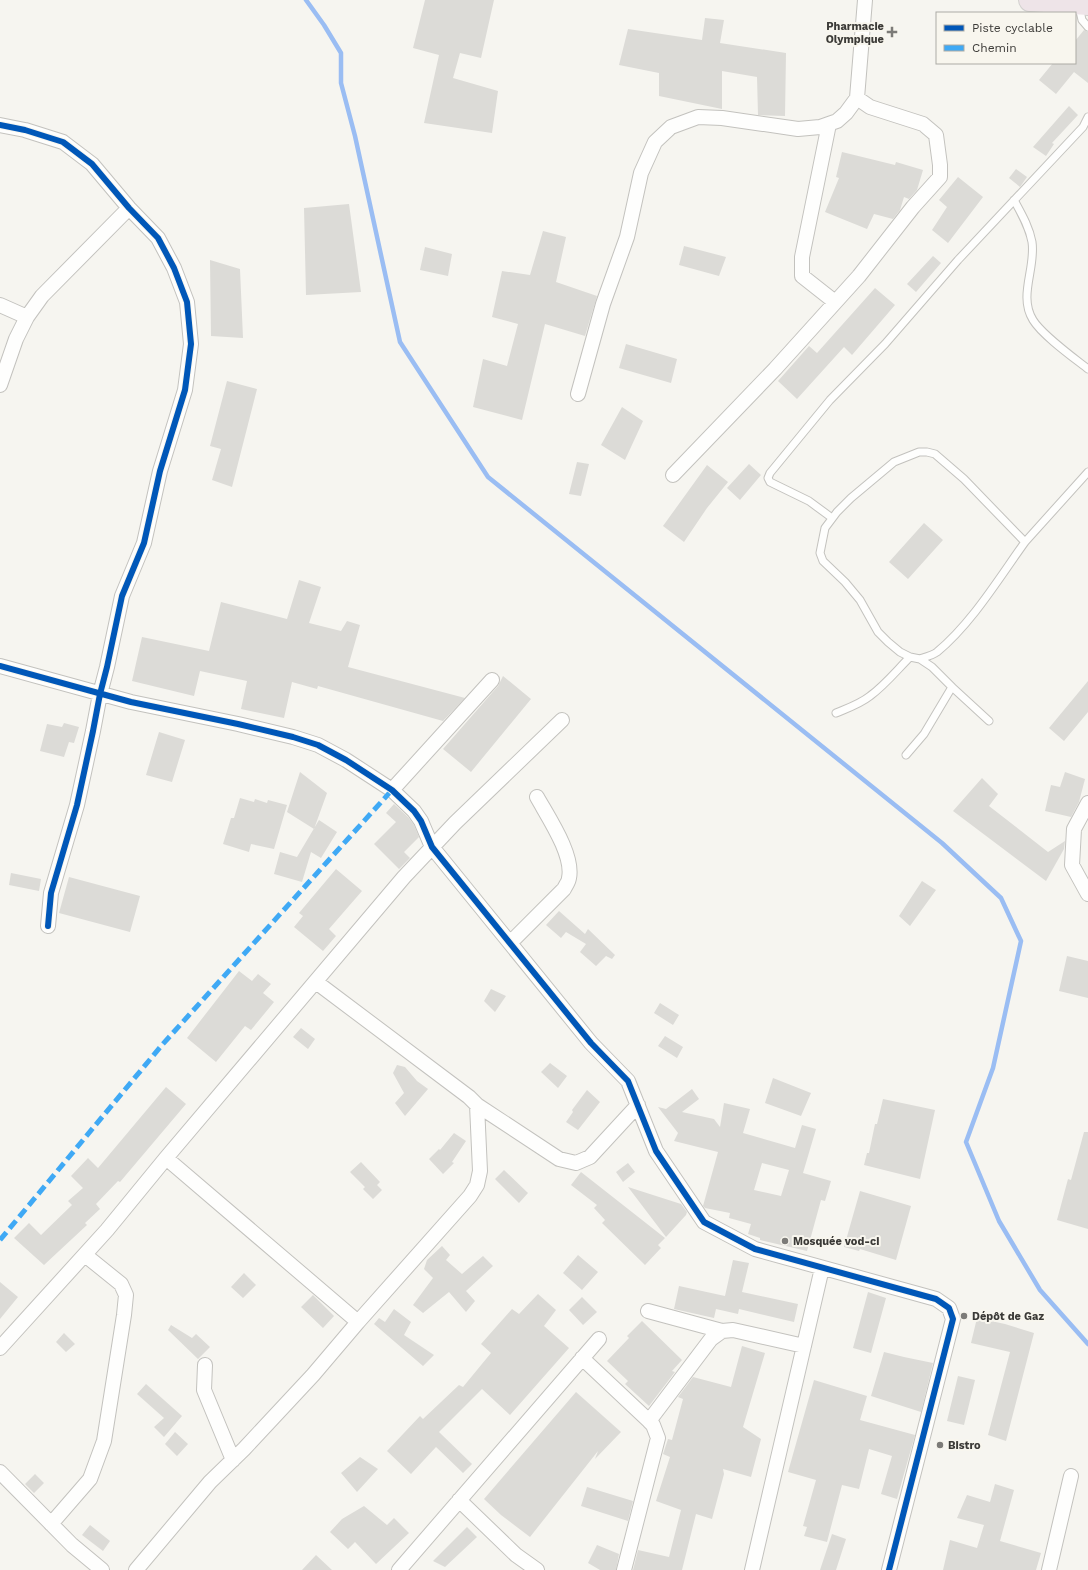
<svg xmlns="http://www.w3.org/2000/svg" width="1088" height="1570" font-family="'Work Sans',sans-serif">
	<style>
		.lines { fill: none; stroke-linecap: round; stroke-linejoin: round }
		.stream { stroke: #9abdf3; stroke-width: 4.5 }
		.building { fill: #dcdbd7; fill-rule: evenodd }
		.lane-casing { stroke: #c3c2be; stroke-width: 9 }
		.street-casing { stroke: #c3c2be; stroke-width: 16 }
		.primary-casing { stroke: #d1d0ce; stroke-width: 24 }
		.lane { stroke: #fefefd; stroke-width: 7 }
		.street { stroke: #fefefd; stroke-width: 14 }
		.primary { stroke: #eee4e8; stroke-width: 22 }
		.quiet { stroke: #3fa9f5; stroke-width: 5; stroke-dasharray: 10 5; stroke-linecap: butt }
		.cycleway-casing { stroke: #f8f6ee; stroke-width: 8 }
		.cycleway { stroke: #0057b8; stroke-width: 6 }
		.poi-dot { fill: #7c7b78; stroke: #f8f6ee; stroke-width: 1.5 }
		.labels { text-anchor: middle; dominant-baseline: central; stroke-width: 4; stroke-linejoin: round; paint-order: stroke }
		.poi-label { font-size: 11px; font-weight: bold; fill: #3b3a37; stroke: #f8f6ee; text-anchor: start }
	</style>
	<rect width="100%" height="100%" fill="#f6f5f0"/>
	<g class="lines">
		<path class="stream" d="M306,0L324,25L341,53V83L355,136L400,342L488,477L942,843L1001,898L1021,941L993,1068L966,1142L999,1221L1040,1290L1088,1344"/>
	</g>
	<path class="building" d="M425,0H494L481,58L460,53L453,78L498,91L492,133L424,123L439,55L413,48Z
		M705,18L724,20L720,43L786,53L785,116L758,115L757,77L722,71V109L659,96V73L619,65L628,29L702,40Z
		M1084,30L1088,32V83L1074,72L1056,94L1039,80L1053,63H1075V41Z
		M1069,106L1078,115L1052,143L1054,144L1046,156L1033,147Z
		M842,152L895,165L896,162L923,170L917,190L909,199L904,197L900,210L893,219L874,214L867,229L825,212L839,178L836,177Z
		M1016,169L1027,177L1020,187L1009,178Z
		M958,177L983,197L948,243L932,230L947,207L939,200Z
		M349,204L361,292L306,295L304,208Z
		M543,231L566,237L556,282L597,296L585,336L545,324L522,420L473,407L483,359L507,366L518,324L492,317L502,271L530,275Z
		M684,246L726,257L719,276L679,265Z
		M425,247L452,254L448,276L420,270Z
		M933,256L941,263L916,292L907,284Z
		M210,260L240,269L243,338L211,336Z
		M875,288L895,305L852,355L844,347L797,399L778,381L809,346L817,353Z
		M626,344L677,359L671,383L619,368Z
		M227,381L257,389L232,487L212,480L221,449L210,446Z
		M622,407L643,421L625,460L601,445Z
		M577,462L589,464L581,496L569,494Z
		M749,464L761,475L740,500L727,488Z
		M707,465L728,482L707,508L684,542L663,526Z
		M924,523L943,540L908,579L889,562Z
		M299,580L321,587L309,623L341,631L347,621L360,625L348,667L465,698L443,721L318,686L317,689L292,682L284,718L241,709L247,681L200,671L194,696L132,681L142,637L209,651L221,602L287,619Z
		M503,676L531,699L471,772L443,749L498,686Z
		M1088,681V712L1064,741L1049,728Z
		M64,723L79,727L74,743L69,742L64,757L40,751L47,724L62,727Z
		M159,732L185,740L172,782L146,775Z
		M300,772L327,793L314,829L287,812Z
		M1065,772L1085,779L1079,802L1071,817L1045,811L1051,785L1060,787Z
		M982,778L998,794L989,806L1048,852L1065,841L1064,849L1046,881L953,811Z
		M240,798L254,802L255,799L267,803L268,800L287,805L274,849L251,844L249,852L223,844L231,818H234Z
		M394,804L408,817L414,825L419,837L404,852L410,858L399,869L374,844L396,822L386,813Z
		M319,820L337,832L321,858L311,852L302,882L274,874L280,852L297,857Z
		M336,869L362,891L329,929L336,936L323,951L294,927L303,916L299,913Z
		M11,873L41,879L39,891L9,885Z
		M69,877L140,896L130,932L59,913Z
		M922,881L936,890L910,926L899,916Z
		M559,911L585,934L588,929L615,955L612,959L606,956L596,966L580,952L586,944L566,932L561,938L546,925Z
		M1067,956L1088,961V998L1059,991Z
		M239,971L252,981L258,974L271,984L263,993L274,1002L251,1030L245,1026L216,1062L187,1038Z
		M491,989L506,996L495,1012L484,1001Z
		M660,1003L679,1015L673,1025L654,1013Z
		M301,1028L315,1039L308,1049L293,1037Z
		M665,1036L683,1047L677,1058L658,1046Z
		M550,1063L567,1076L558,1088L541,1072Z
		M397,1065L405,1067L417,1081L428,1089L405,1116L395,1103L404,1093L393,1073Z
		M773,1078L811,1093L801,1116L765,1103Z
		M166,1087L186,1104L120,1182L118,1181L96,1204L100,1209L85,1223L87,1225L44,1265L14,1238L29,1223L41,1235L72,1205L68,1201L83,1188L71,1176L88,1158L98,1168Z
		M692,1089L699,1099L682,1112L714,1119L720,1127L724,1103L750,1109L743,1133L795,1148L802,1125L816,1129L803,1173L831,1181L825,1201L821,1200L807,1251L760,1240V1238L748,1234L751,1224L729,1218L730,1213L705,1208L703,1206L718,1152L674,1141L678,1133L658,1107L666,1109ZM762,1163L789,1170L781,1196L754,1190Z
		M587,1090L600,1102L578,1130L566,1122L573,1112L572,1110Z
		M883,1099L935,1110L920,1179L864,1165L867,1153H869L875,1124H877Z
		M1084,1132H1088V1229L1057,1220L1068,1179L1071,1180Z
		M454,1133L466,1141L452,1162L454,1163L443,1174L429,1159L439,1149L440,1150Z
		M361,1162L380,1182L377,1185L382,1190L373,1199L363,1189L365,1187L350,1172Z
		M628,1163L635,1172L623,1182L616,1172Z
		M504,1170L528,1193L519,1203L495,1179Z
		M581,1172L665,1238L658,1245L661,1248L645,1265L602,1223L605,1220L594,1208L597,1205L571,1185Z
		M628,1187L681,1204L687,1212L686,1215L666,1237Z
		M860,1191L911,1206L896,1260L860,1249L859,1251L844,1247Z
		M442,1246L450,1255L446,1260L462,1274L483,1256L493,1266L466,1291L475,1301L466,1312L449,1292L423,1313L413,1305L433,1278L424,1269L427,1260Z
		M578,1255L598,1272L582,1290L563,1273Z
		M733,1260L749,1263L742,1292L798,1304L794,1322L739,1309L738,1314L716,1309L714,1318L674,1309L679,1286L725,1296Z
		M244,1273L256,1285L243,1298L231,1287Z
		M0,1282L18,1297L0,1319Z
		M868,1292L886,1298L871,1353L853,1348Z
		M538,1294L556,1310L544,1326L569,1348L510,1415L482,1389L439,1432L472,1464L463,1473L436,1447L411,1474L387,1451L420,1416L423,1419L459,1385L463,1387L491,1353L481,1344L512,1309L519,1314Z
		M313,1295L334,1316L323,1328L301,1307Z
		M582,1297L597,1312L583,1325L569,1310Z
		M394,1309L411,1322L404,1335L434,1355L423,1366L374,1324L379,1318L385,1322Z
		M977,1318L1005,1324L1034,1333L1006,1441L988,1435L1010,1352L971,1343Z
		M642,1321L682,1360L672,1371L675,1372L649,1406L625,1384L628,1381L607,1361L629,1338L627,1336Z
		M171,1325L192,1338L196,1334L210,1347L198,1359L168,1330Z
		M64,1333L75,1344L66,1352L56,1342Z
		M742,1346L765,1353L743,1427L761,1439L751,1477L723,1469L724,1474L712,1519L696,1514L682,1570H633L638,1550L669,1557L681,1510L656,1501L670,1457L663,1454L668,1439L672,1440L683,1399L678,1397L693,1377L731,1387Z
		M884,1352L904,1357L933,1363L921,1412L871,1396Z
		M958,1376L975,1380L964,1425L947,1421Z
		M814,1380L867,1396L860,1420L915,1435L897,1499L881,1494L892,1456L869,1449L859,1489L842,1485L827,1542L804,1536L807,1527L803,1526L816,1480L788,1472Z
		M146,1384L182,1416L164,1437L154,1427L164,1418L137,1394Z
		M576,1392L621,1432L595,1459L598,1451L530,1537L501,1515L484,1499Z
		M175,1432L188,1444L177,1456L165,1444Z
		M360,1457L378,1469L357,1492L341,1473Z
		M35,1474L44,1483L34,1493L25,1484Z
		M995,1484L1014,1490L1000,1541L1041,1553L1036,1570H943L950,1540L977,1548L984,1525L957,1518L967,1495L990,1502Z
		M587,1487L633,1501L628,1521L581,1506Z
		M364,1506L387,1525L394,1518L409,1533L376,1564L355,1542L348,1549L330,1532L342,1519Z
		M90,1525L110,1541L103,1551L82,1535Z
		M467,1527L477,1537L445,1567L433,1561Z
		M832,1534L846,1539L836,1570H820Z
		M597,1545L619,1554L616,1570H600L588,1563Z
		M316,1555L332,1570H302Z"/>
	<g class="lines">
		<defs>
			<path id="lane" d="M1079,6L1082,20L1088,27
				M1014,200C1021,213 1029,226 1032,242C1036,268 1018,296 1033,320C1042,335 1074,358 1088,369
				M832,518L809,501L770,482L768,478L770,473L830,400L885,344L958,260L1083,127L1088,117
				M1025,542L1088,472
				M952,687L989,721
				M836,713C848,708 860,704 870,696C885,685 897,670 910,657
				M906,755L924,734L952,687L932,667L920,659L910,657L900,652L888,642L878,632L860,600L845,582L823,561L820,553L825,528L837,512L851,498L894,462L919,452H927L935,454L964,479L1025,542C999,578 972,623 937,652C933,655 926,657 920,659"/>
			<path id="street" d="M829,124L802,257V276L835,302
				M0,125L25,130L63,142L92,164L129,208L158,238L174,268L187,302L191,344L185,390L160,471L144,543L122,596L107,667L100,694L93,731L77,805L51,893L48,926
				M0,305L27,317
				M0,385L16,339L27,317L42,296L129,208
				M578,394L603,304L627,237L641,173L655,142L671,127L698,117L722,118L798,129L820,127L837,121L846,113L857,98
				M673,475L775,369L859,276L913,207L940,177V165L936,135L923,124L870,107L857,98L865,0
				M0,666L131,702L238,724L293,737L318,745L346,760L392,790L414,811L421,821L432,847L591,1043L628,1081L656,1151L704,1222L755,1249L936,1299L949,1308L953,1319L889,1570
				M392,790L492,680
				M1088,803L1074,829L1072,865L1088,894
				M510,943L564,889C566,885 569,881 569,878C574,855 548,817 537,797
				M477,1105L559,1159L576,1163L590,1157L638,1105
				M166,1158L358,1322
				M648,1311L722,1331
				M0,1348L107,1230L166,1158L404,877L455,823L562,720
				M582,1358L649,1421L711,1339L722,1331L733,1330L804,1346
				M205,1365L204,1390L233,1460
				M0,1472L72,1545L102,1570
				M459,1500L516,1555L537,1570
				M51,1524L90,1479L104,1441L124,1315L126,1295L121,1284L85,1255
				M136,1570L210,1482L244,1449L313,1375L358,1322L470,1196L477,1185L480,1171L477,1105L469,1097L316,982
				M399,1570L599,1339
				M624,1570L658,1438L653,1425L649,1421
				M752,1570L822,1268
				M1049,1570L1071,1476"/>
			<path id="primary" d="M1030,0L1088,4"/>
		</defs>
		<use href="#lane" class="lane-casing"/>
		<use href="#street" class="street-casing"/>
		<use href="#primary" class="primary-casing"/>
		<use href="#lane" class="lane"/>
		<use href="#street" class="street"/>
		<use href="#primary" class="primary"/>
		<path class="quiet" d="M0,1240L162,1045L392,790"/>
		<defs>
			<path id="cycleway" d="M0,125L25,130L63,142L92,164L129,208L158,238L174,268L187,302L191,344L185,390L160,471L144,543L122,596L107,667L100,694L93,731L77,805L51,893L48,926
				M0,666L131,702L238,724L293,737L318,745L346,760L392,790L414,811L421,821L432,847L591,1043L628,1081L656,1151L704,1222L755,1249L936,1299L949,1308L953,1319L889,1570"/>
		</defs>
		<use href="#cycleway" class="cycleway-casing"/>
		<use href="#cycleway" class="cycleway"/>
	</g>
	<g class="poi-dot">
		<path d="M890 26h4v4h4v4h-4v4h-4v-4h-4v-4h4z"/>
		<circle cx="785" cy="1241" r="4"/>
		<circle cx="964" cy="1316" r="4"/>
		<circle cx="940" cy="1445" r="4"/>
	</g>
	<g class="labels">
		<g class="poi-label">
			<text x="884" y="26" text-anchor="end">Pharmacie<tspan x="884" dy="13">Olympique</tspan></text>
			<text x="793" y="1241">Mosquée vod-ci</text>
			<text x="972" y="1316">Dépôt de Gaz</text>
			<text x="948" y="1445">Bistro</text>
		</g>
	</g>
	<rect x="936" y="12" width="140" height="52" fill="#f8f6ee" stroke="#acaba5"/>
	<rect x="944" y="25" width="20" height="6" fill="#0057b8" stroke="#acaba5"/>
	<text x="972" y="32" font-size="12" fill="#3b3a37">Piste cyclable</text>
	<rect x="944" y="45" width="20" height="6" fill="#3fa9f5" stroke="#acaba5"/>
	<text x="972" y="52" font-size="12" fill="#3b3a37">Chemin</text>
</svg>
